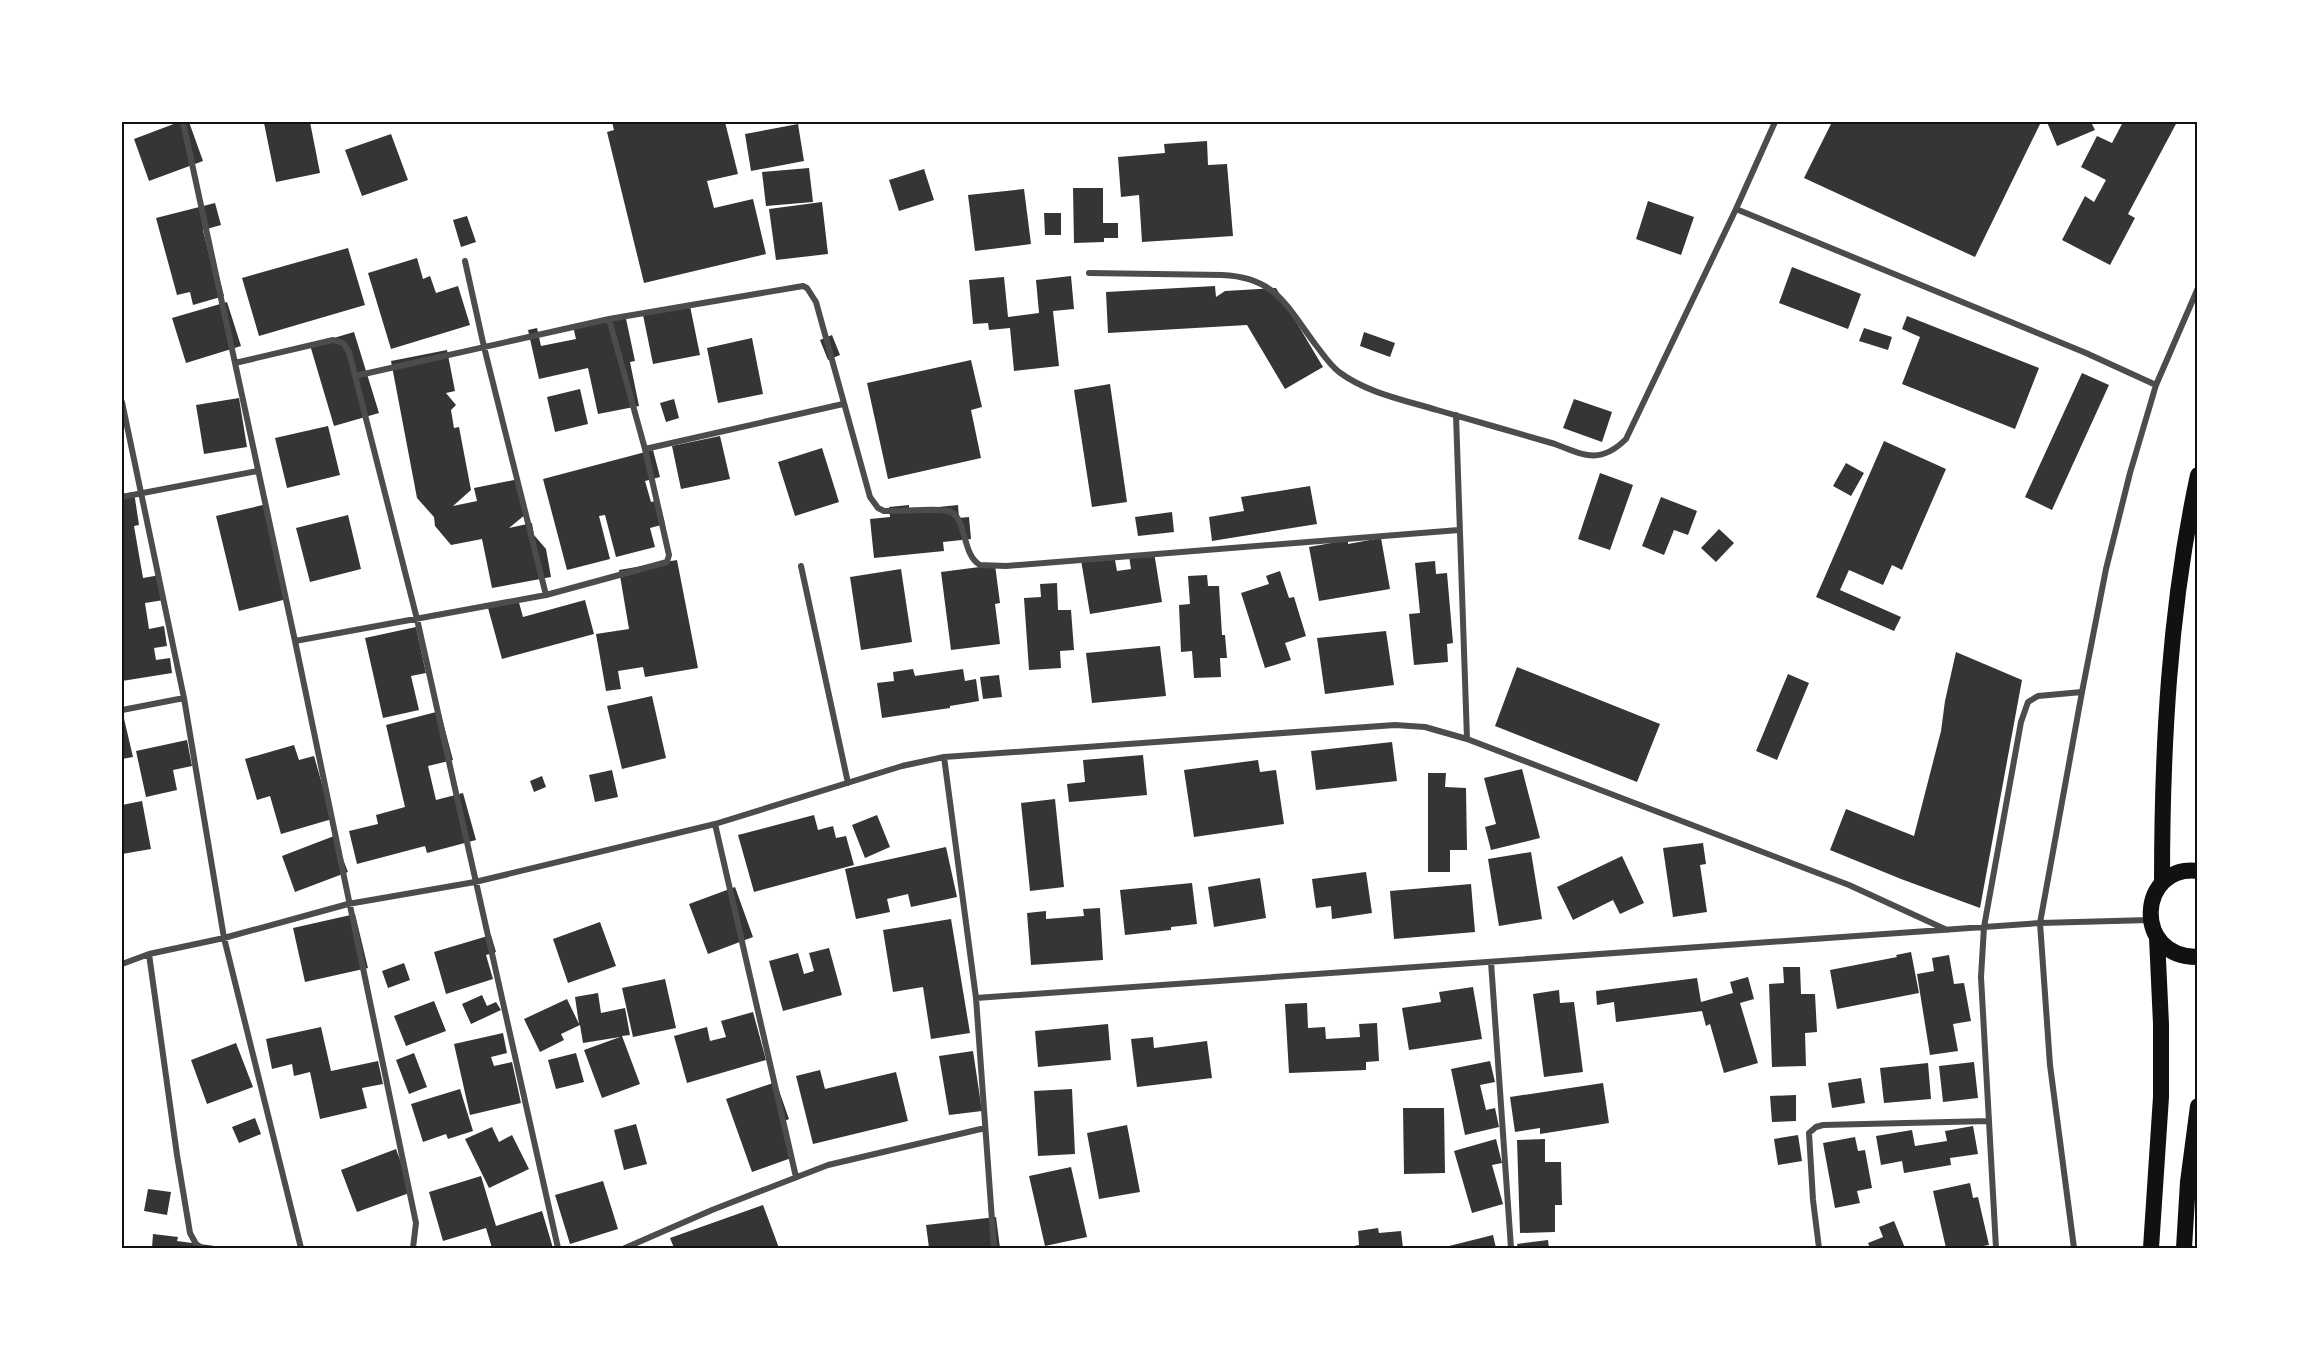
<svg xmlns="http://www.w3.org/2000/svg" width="2319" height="1370" font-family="'Exo 2',sans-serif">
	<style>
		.building { fill: #353535 }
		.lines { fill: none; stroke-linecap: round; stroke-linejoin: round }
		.minor { stroke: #4c4c4c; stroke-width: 6 }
		.trunk { stroke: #111; stroke-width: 16 }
		.neatline { fill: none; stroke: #111; stroke-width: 2 }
	</style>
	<rect width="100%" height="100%" fill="#fff"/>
	<path class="building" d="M179,122H189L203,161L149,181L134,139Z
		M270,122H310L320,173L276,182L264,123Z
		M612,122H725L738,174L707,181L714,208L753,199L766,254L644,283L607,132L614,130Z
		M1832,122H2041L1975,257L1804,178Z
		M2047,122H2091L2095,130L2057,146Z
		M2123,122H2177L2128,214L2135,218L2110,265L2062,240L2085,196L2094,202L2106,180L2081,167L2097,136L2112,143Z
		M798,124L804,161L751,171L745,134Z
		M391,134L408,180L362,196L345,150Z
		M1207,141L1208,165L1227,164L1233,236L1142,242L1139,195L1121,197L1118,157L1165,153L1164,144Z
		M809,168L813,202L766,206L762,172Z
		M924,169L934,200L899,211L889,180Z
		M1073,188H1103V223H1118V238H1104V242L1074,243Z
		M1024,189L1031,244L975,251L968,195Z
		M1648,201L1694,217L1681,255L1636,239Z
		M822,202L828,254L776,260L769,209Z
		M215,203L221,225L203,230L211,262L215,261L224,296L193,305L190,292L177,295L156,218Z
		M1044,213H1061V235H1045Z
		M467,216L476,242L461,247L453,220Z
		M348,248L365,305L259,336L242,278Z
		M417,258L423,279L430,276L436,293L458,286L470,325L391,349L368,273Z
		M1792,267L1861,294L1848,329L1779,303Z
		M1071,276L1074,309L1053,311L1059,366L1014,371L1010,328L989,330L988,323L973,324L969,280L1004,277L1008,317L1039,313L1036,280Z
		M1215,286L1216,297L1225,291L1276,288L1323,367L1285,389L1247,325L1108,333L1106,292Z
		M227,302L241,346L186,363L172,318Z
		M690,306L700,355L653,364L643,315Z
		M625,314L635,361L630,362L639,406L598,414L588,368L539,379L528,330L537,328L541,346L576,339L573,326Z
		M1907,316L2039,368L2015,429L1902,384L1920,337L1902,329Z
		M1864,328L1892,337L1888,350L1859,341Z
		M354,332L379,413L334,426L310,345Z
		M1364,332L1395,343L1390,357L1360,346Z
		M832,335L840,355L828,360L820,340Z
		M752,338L763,394L718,403L707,348Z
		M447,350L455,391L446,393L456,405L451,410L454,428L459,427L471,490L453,506L477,501L474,488L519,479L526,514L509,528L532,523L534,535L546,549L551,577L492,588L482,539L451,545L435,526L434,517L417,498L391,361Z
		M971,360L982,407L971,410L981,458L888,479L867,383Z
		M2082,373L2109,385L2052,510L2025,497Z
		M1110,384L1127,502L1092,507L1074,390Z
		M580,389L588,424L555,432L547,397Z
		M239,398L247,447L204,454L196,405Z
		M674,399L679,418L666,422L660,403Z
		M1574,399L1612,412L1602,442L1563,428Z
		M328,426L340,475L287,488L275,438Z
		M720,436L730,479L681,489L672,446Z
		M1884,441L1946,469L1902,570L1892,565L1883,585L1849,570L1840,590L1901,617L1894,631L1816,597Z
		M822,448L839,502L795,516L778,462Z
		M653,450L660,477L645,481L651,502L659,500L665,524L650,528L655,547L616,557L605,515L599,516L610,559L567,570L543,479Z
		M1846,463L1864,473L1851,496L1833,486Z
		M1600,473L1633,485L1610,550L1578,539Z
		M1310,486L1317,524L1212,541L1209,517L1244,511L1241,497Z
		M134,492L139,525L134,526L143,578L160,575L164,600L145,603L149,629L164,626L167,646L154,648L156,660L170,658L172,673L122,681V494Z
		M1661,497L1697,511L1688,535L1674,530L1664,555L1642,546Z
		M263,505L287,599L239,611L216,516Z
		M909,505V510L958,505L959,518L969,517L971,539L943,542L944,551L874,558L870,519L890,517L889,507Z
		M1172,512L1174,532L1138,536L1135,517Z
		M348,515L361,569L310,582L296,528Z
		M1719,529L1734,543L1716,562L1701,548Z
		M1381,538L1390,589L1319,601L1309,547L1348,540V544Z
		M1154,552L1162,602L1090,614L1081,560L1114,555L1117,571L1131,569L1129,556Z
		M677,560L698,668L645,677L643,667L618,671L621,689L606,691L596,634L629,629L619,570Z
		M1435,561L1436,574L1447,573L1453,643L1447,644L1448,662L1414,665L1409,614L1420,613L1415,563Z
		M995,565L1000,603L995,604L1000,644L951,650L941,572Z
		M901,569L912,642L861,650L850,577Z
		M1280,571L1289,598L1294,597L1306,636L1285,643L1291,660L1265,668L1241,593L1269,584L1266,576Z
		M1207,575L1208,586H1219L1222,635H1225L1227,658H1220L1221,677L1194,678L1192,651L1181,652L1179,605L1190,604L1188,576Z
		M1057,583L1058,610H1071L1074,650L1060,651L1061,668L1029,670L1024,598L1041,597L1040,584Z
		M518,599L523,617L585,600L594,634L502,659L488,608Z
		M416,627L426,673L411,676L419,710L383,718L365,638Z
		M1386,631L1394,685L1325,694L1317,638Z
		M1160,646L1166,696L1092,703L1086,653Z
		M1956,652L2022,680L1980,908L1901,879L1830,850L1846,809L1914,836L1941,731L1945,701Z
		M1517,667L1660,724L1637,782L1495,726Z
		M913,669L915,676L963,669L965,681L976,679L979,701L950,706V708L882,718L877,683L894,681L893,672Z
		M1788,674L1809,683L1777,760L1756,751Z
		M999,675L1002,697L983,699L980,677Z
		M652,696L666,758L622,769L607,706Z
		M122,710L133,757L122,759Z
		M440,711L453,760L428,766L436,800L463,793L476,840L427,853L425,846L357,864L349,831L378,824L376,815L405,807L386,725Z
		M187,740L192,766L173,770L177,790L146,797L136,751Z
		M1392,742L1397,781L1316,790L1311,751Z
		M294,745L299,760L314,756L332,819L281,834L270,796L257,800L245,759Z
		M1143,755L1147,795L1069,802L1067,784L1085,782L1083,760Z
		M1258,760L1260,772L1276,770L1284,824L1194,837L1184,770Z
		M1522,769L1540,838L1491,850L1485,827L1496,824L1484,778Z
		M612,770L618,797L595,802L589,775Z
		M1428,773H1446L1445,787L1466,788L1467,850H1450V872H1428Z
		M542,776L546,787L534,792L530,781Z
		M1055,799L1064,887L1030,891L1021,803Z
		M142,801L151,849L122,854V805Z
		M814,815L818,830L833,826L836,838L846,836L854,865L754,892L738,835Z
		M877,815L890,847L865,858L852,825Z
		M334,836L348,872L295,892L282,856Z
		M1703,843L1706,864L1700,865L1707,912L1673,917L1663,848Z
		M946,847L957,897L911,907L908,894L887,899L890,912L856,919L845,869Z
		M1531,852L1542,919L1499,926L1488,859Z
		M1622,856L1644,903L1620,914L1613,900L1573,920L1557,887Z
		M1366,872L1372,913L1332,919L1331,906L1316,908L1312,879Z
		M1260,878L1266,918L1214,927L1208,887Z
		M1192,883L1197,924L1171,927V930L1125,935L1120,890Z
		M1471,884L1475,932L1394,939L1390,891Z
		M735,887L753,937L708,954L689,904Z
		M1100,908L1103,960L1031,965L1027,913L1046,911V919L1084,916L1083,909Z
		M355,914L368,968L305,982L293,928Z
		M951,919L970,1033L931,1039L923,987L893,992L883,930Z
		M600,922L616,966L568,983L553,939Z
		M491,935L496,952L486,955L493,979L446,994L434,952Z
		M829,948L842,995L783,1011L769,961L798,953L804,974L814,971L809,953Z
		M1911,952L1919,993L1837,1009L1830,970L1897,957L1896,955Z
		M1949,955L1954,984L1964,983L1971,1021L1953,1024L1958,1051L1930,1055L1917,974L1934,971L1932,958Z
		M404,963L410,980L388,988L382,971Z
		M1783,967H1800L1801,994H1815L1817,1032L1805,1033L1806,1066L1772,1067L1769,984L1784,983Z
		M1748,977L1754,999L1740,1003L1758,1063L1724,1073L1710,1024L1706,1026L1702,1011L1616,1022L1614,1002L1597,1005L1596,991L1697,978L1701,1002L1733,993L1730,982Z
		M665,979L676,1028L633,1037L622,988Z
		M1473,987L1482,1039L1409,1050L1402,1008L1441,1002L1439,992Z
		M1559,990L1560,1003L1574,1002L1583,1072L1544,1077L1533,994Z
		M598,993L601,1013L625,1008L630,1035L622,1036L640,1084L602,1098L584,1050L620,1037L583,1043L580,1025L561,1034L564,1040L540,1052L524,1019L567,999L579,1024L575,997Z
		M482,995L487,1006L496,1002L501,1010L471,1024L462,1004Z
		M434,1001L446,1031L406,1046L394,1016Z
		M1307,1003L1308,1028L1325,1027L1326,1039L1360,1037L1359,1024L1377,1023L1379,1061L1366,1062V1070L1289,1073L1285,1004Z
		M753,1012L766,1060L687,1083L674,1036L707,1027L710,1041L726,1037L721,1021Z
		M1108,1024L1111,1060L1038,1067L1035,1031Z
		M321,1027L331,1071L378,1061L383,1084L362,1088L367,1108L320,1119L310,1072L294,1076L292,1064L272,1069L266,1039Z
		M503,1033L507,1053L491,1057L494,1066L512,1062L521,1103L470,1115L454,1044Z
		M1153,1037L1154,1048L1207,1041L1212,1078L1137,1087L1131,1039Z
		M236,1043L253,1087L207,1104L191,1060Z
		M973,1051L982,1111L949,1115L939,1056Z
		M414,1053L427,1087L409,1094L396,1060Z
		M576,1053L584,1082L556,1089L548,1060Z
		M1490,1061L1495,1082L1480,1085L1486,1110L1495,1108L1499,1127L1465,1135L1451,1069Z
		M1974,1062L1978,1098L1943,1102L1939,1066Z
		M1928,1063L1931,1099L1884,1103L1880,1068Z
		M820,1070L825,1089L896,1072L908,1121L813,1144L796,1076Z
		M1861,1078L1865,1103L1832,1108L1828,1083Z
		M776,1082L789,1119L782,1122L794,1157L752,1172L726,1099Z
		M1603,1083L1609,1123L1540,1134V1128L1515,1132L1510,1097Z
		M460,1089L473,1131L448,1139L446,1134L423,1142L411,1104Z
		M1072,1089L1075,1154L1038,1156L1034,1091Z
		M1796,1095V1121L1772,1122L1770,1096Z
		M1403,1108H1444L1445,1173L1404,1174Z
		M255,1118L261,1134L239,1143L232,1127Z
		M636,1124L647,1164L624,1170L614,1130Z
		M1127,1125L1140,1192L1099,1199L1087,1133Z
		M1973,1126L1978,1154L1950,1158L1951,1165L1904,1173L1902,1161L1881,1165L1876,1136L1912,1130L1915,1146L1947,1141L1945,1131Z
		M492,1127L499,1142L512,1135L529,1169L489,1188L465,1139Z
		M1798,1135L1802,1161L1778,1165L1774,1139Z
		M1855,1137L1858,1151L1865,1150L1872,1188L1857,1191L1860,1203L1835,1208L1823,1143Z
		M1496,1139L1502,1163L1492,1165L1503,1204L1472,1213L1454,1151Z
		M1545,1139V1162H1561L1562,1205H1555V1232L1520,1233L1517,1140Z
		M396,1149L412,1192L357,1212L341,1170Z
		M1071,1167L1087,1237L1045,1246L1029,1176Z
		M481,1176L496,1226L542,1211L553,1248H492L486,1228L443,1241L429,1192Z
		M603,1181L618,1229L570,1244L555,1195Z
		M1970,1183L1973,1198L1978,1197L1989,1245L1972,1248H1946L1933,1191Z
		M148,1189L171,1192L167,1215L144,1211Z
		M763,1205L779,1248H674L670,1238Z
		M996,1217L1000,1248H929L926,1225Z
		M1894,1221L1905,1248H1870L1868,1243L1883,1237L1879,1227Z
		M1378,1228L1379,1233L1401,1231L1403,1248H1343L1359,1245L1358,1231Z
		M153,1234L178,1237L177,1241L230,1248H152Z
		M1493,1235L1496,1248H1441Z
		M1548,1240L1549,1248H1518L1517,1244Z"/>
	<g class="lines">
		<path class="minor" d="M183,122L295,641L416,1223L413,1248
			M1736,209L2086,353L2156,385
			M465,261L484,347L546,595
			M1089,273L1222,275C1275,277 1286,305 1315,344C1323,354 1329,364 1339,372C1367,393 1404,400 1437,410C1476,421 1516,433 1555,444C1585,456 1601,464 1626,439L1736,209L1775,122
			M235,363L333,340L343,343L349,352L417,619L558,1248
			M355,376L609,319L803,286L807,288L816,302L870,497L878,508L884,511C899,512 941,507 951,512C967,520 962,555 980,565L1006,566L1459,530
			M122,402L184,698L224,938L301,1248
			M1456,415L1467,739
			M645,449L843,404
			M122,497L257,471
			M801,566L848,783
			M295,641L546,595L667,562L669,555L645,449L609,319
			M122,710L184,698
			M944,757L976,998L994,1248
			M715,824L796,1177
			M149,954L177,1155L190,1233L196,1244L202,1248
			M1491,962L1511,1248
			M122,964L149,954L224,938L348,904L475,882L715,824L902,766L944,757L1395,725L1425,727L1467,739L1849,885L1947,930
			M976,998L2040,923L2150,920
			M625,1248L712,1210L828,1165L985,1128
			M1819,1248L1813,1200L1809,1133L1816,1127L1823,1125L1989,1121
			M1996,1248L1981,977L1984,927L2021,722L2028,702L2038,696L2082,692
			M2074,1248L2050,1065L2040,923L2082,692L2106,569L2130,473L2156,385L2198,288"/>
		<path class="trunk" d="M2198,871C2138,864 2132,958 2198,957
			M2162,883C2162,747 2169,609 2198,475
			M2151,1248L2161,1097V1024L2157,938
			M2184,1248L2188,1182L2198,1106"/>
	</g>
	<rect width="2319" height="1370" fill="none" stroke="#ffffff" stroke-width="246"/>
	<rect x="123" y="123" width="2073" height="1124" class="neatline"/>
</svg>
